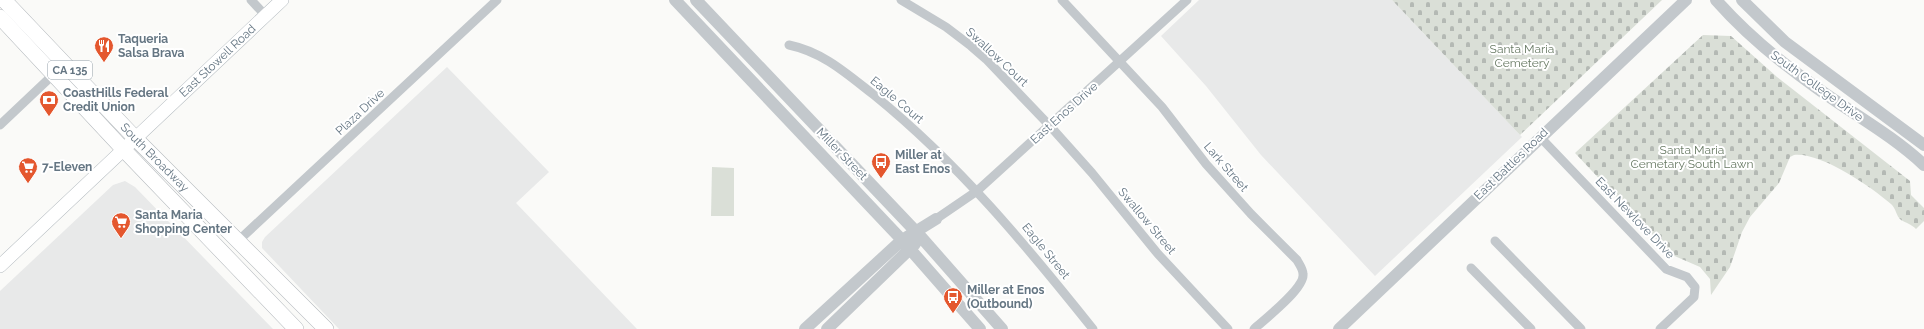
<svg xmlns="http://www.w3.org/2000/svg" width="1924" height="329" font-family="Raleway,sans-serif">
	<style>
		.built { fill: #e8e9e9 }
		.cemetery { fill: url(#cemetery-stones) }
		.park { fill: #dadfd7 }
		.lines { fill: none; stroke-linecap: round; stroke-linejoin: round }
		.secondary-casing { stroke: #b3babf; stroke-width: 14 }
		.primary-casing { stroke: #b5babe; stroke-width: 16 }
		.minor { stroke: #c3c8cc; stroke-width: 9 }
		.tertiary { stroke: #c3c8cc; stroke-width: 12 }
		.secondary { stroke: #fff; stroke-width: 13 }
		.primary { stroke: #fff; stroke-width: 15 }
		.labels { text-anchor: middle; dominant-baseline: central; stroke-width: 4; stroke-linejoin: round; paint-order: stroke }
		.shield { fill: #fff; stroke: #939fa8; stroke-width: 1 }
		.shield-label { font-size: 11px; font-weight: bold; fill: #657683 }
		.poi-label { font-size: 12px; font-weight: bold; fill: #657683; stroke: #fff; text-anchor: start }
		.park-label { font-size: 12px; fill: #687a64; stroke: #fff }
		.street-label { font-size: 12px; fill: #657683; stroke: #fff }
	</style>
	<defs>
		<pattern id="cemetery-stones" width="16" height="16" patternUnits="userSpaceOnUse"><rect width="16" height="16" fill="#dadfd7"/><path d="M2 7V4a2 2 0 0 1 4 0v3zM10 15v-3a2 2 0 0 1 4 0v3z" fill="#b4b9b4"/></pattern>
	</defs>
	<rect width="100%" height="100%" fill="#fafaf8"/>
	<path class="built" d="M1199,0H1392L1522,137L1375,276L1261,155L1206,86L1161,36Z
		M447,67L549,172L516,203L637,329H339L262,248V242L265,237Z
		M125,181L135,187L273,329H0V291L113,185Z"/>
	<path class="cemetery" d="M1392,0H1662L1520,135Z
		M1703,35L1731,36L1777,77L1910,181L1911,195L1924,208V221L1916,229C1911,224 1906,223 1901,220C1896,216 1896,208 1891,204C1871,187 1821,152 1794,155L1790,157L1779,183L1750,217L1742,232L1730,267L1711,295L1710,279L1700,267L1670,254L1575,153Z"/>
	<path class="park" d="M712,167L734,168V216H711Z"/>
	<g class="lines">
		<defs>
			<g id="secondary">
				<path id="s1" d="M0,266L282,0"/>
			</g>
			<g id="primary">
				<path id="s2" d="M4,0L136,139L326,329"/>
				<path d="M0,17L124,150L296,329"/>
			</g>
		</defs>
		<use href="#secondary" class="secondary-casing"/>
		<use href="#primary" class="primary-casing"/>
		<path class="minor" d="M251,0L265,15
			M901,0L946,27L971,46L986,59L1050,126L1092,173L1158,254L1228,329
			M1062,0L1162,107L1206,164L1251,214L1297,260C1299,264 1303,269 1303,274C1305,288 1265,319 1254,329
			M789,45C823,52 847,74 874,95C959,164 1025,244 1093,329
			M0,125L56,72
			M1540,137L1666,269L1687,277L1695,287L1694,297L1660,329
			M936,219L977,191L1187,0
			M238,241L497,0
			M1495,241L1581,329
			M1471,268L1531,329"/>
		<path class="tertiary" d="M675,0L902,240L980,329
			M696,0L921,237L1002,329
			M1716,0C1746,34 1780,62 1817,88C1853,114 1892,135 1924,165
			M1742,0L1785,42L1924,145
			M805,329L902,240L936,219
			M827,329L915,244
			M1339,329L1686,0"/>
		<use href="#secondary" class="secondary"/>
		<use href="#primary" class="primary"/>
	</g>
	<defs>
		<symbol id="restaurant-pin" viewBox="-11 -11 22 30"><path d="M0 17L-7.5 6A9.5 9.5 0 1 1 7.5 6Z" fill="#e4572e" stroke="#fff"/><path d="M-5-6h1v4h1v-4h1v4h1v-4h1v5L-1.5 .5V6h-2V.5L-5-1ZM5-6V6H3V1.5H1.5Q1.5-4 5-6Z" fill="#fff"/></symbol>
		<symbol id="bank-pin" viewBox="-11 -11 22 30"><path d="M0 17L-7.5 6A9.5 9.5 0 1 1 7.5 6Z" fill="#e4572e" stroke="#fff"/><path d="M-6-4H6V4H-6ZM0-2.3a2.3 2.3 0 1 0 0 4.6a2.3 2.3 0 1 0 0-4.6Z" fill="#fff"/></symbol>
		<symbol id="bus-pin" viewBox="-11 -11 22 30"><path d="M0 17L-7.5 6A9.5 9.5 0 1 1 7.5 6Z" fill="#e4572e" stroke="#fff"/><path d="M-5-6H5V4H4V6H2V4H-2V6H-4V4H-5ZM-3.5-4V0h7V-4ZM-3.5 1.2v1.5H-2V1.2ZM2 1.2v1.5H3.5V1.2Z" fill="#fff"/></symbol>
		<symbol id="supermarket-pin" viewBox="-11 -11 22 30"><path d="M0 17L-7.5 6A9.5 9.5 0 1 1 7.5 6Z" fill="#e4572e" stroke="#fff"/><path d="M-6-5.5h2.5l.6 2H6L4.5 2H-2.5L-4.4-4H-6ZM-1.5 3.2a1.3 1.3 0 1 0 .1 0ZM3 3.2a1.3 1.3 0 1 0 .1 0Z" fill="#fff"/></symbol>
	</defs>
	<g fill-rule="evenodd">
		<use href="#restaurant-pin" x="93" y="35" width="22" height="30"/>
		<use href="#bank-pin" x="38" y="89" width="22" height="30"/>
		<use href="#bus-pin" x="870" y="151" width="22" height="30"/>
		<use href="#supermarket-pin" x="17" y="156" width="22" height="30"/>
		<use href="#supermarket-pin" x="110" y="211" width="22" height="30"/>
		<use href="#bus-pin" x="942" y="286" width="22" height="30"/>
	</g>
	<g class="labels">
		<rect class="shield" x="48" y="61" width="44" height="18" rx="3"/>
		<g class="shield-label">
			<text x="70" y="70">CA 135</text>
		</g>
		<g class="poi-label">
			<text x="118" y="39">Taqueria<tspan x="118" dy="14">Salsa Brava</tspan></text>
			<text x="63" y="93">CoastHills Federal<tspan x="63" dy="14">Credit Union</tspan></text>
			<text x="895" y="155">Miller at<tspan x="895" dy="14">East Enos</tspan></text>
			<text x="42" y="167">7-Eleven</text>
			<text x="135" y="215">Santa Maria<tspan x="135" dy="14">Shopping Center</tspan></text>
			<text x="967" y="290">Miller at Enos<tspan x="967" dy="14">(Outbound)</tspan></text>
		</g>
		<g class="park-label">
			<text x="1522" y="49">Santa Maria<tspan x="1522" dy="14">Cemetery</tspan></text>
			<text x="1692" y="150">Santa Maria<tspan x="1692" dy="14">Cemetary South Lawn</tspan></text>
		</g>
		<g class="street-label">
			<text transform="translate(997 57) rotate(43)">Swallow Court</text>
			<text stroke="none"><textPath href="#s1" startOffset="299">East Stowell Road</textPath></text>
			<text transform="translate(1817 86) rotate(36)">South College Drive</text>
			<text transform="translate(897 100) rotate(40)">Eagle Court</text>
			<text transform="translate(360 112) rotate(-43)">Plaza Drive</text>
			<text transform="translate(1064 113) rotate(-42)">East Enos Drive</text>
			<text transform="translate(842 154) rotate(46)">Miller Street</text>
			<text stroke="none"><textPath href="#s2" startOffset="218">South Broadway</textPath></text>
			<text transform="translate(1511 164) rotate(-44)">East Battles Road</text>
			<text transform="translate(1226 167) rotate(49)">Lark Street</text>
			<text transform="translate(1635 218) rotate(46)">East Newlove Drive</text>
			<text transform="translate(1147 221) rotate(50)">Swallow Street</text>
			<text transform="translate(1046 251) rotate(51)">Eagle Street</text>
		</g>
	</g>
</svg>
